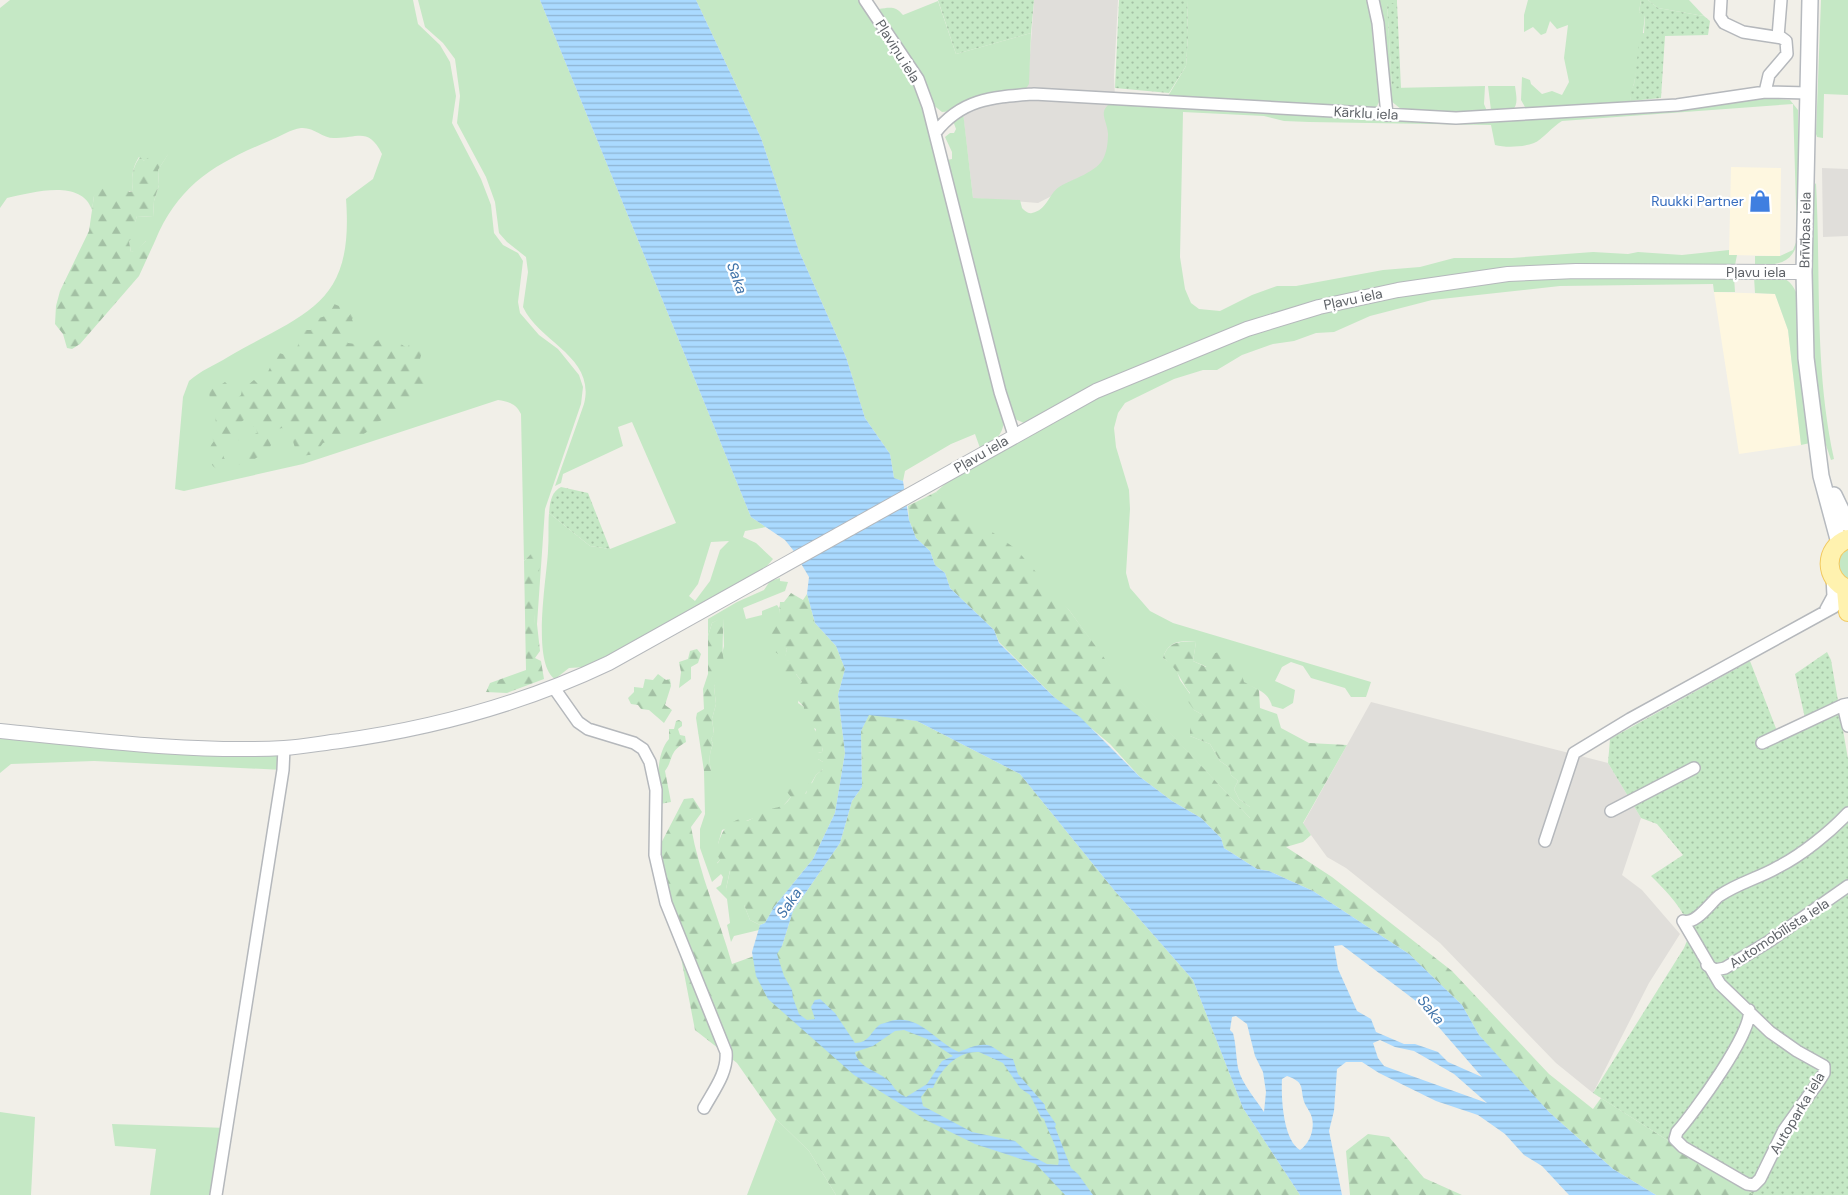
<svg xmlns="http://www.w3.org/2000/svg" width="1848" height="1195" font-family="'DM Sans',sans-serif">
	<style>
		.commercial { fill: #fef7e0 }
		.industrial { fill: #e0deda }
		.green { fill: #c5e8c5; fill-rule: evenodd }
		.forest { fill: url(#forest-firs) }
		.garden { fill: url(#garden-dots) }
		.water { fill: url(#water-rules); fill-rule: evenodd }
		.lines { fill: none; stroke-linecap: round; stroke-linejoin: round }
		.minor-casing { stroke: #b5b8bc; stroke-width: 14 }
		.tertiary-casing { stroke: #b5b8bc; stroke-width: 16 }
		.secondary-casing { stroke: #b6babf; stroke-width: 18 }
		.primary-casing { stroke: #f2c960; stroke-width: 20 }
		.minor { stroke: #fff; stroke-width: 11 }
		.tertiary { stroke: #fff; stroke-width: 14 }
		.secondary { stroke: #fff; stroke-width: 15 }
		.primary { stroke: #fff2af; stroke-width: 18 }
		.labels { text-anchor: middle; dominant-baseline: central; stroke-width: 4.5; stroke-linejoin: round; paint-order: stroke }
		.street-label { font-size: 14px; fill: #5f6368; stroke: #fff }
		.shop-label { font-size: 14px; fill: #366cbe; stroke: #fff; text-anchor: end }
		.water-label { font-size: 15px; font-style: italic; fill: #4174aa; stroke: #fff }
	</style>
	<defs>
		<pattern id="forest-firs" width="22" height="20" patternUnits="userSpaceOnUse" patternTransform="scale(1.25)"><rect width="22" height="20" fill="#c5e8c5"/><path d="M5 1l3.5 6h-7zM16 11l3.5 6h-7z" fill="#a3c0a4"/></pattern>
		<pattern id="garden-dots" width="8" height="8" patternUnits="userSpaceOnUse" patternTransform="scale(1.25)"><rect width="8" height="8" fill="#c5e8c5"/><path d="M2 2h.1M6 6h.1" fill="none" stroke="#a3c0a4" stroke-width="1.8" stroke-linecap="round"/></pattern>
		<pattern id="water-rules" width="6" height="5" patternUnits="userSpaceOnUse" patternTransform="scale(1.25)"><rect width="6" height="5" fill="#aadaff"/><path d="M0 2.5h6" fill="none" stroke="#8eb4d2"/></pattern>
	</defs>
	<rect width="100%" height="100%" fill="#f1efe8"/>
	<path class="commercial" d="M1731,167L1781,168L1780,256L1729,255Z
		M1714,292L1775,294L1788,330L1801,445L1739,454Z"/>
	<path class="industrial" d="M1034,0H1118L1114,77L1118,162L1038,203L973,198L959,80L1028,83Z
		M1822,168L1848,169V236L1823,237Z
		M1371,702L1608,763L1641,818L1622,875L1642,890L1680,934L1649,983L1593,1093L1556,1063L1440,943L1346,868L1327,857L1303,824Z"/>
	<path class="green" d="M10,0H413L418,24L440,45L450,62L456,96L452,123L481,179L491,205L494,233L503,245L518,253L523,261L518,302L520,313L539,335L558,349L579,375L583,387L581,404L545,509L537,624H534L535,601L529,556L524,561L521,414C516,404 510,402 498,400L303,464L184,491L175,489L183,397L189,381C200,371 215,365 228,357C308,311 354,305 346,199L373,179L382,154C368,126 357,139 334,138C322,138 314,127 301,128C291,129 279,137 269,141C216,163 178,185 155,241H146L136,251L131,252L129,241L137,216L153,217L154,201L159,185L158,170L168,154L144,161L139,157C132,168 131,179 133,191L94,196L92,210C81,178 32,193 7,198L0,208V8Z
		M418,0H540L751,517L766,527L745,531L743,537L756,543L773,559L762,572L745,579L605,659L585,667L569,668L555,679C531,663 547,577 548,551C549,538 548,525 549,513L590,546L610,549L676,523L632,422L618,427L623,446L563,474L561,483L555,486L584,404C596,357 540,343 523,307L528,272L526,257L507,242L499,233L495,202L486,177L457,123L460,96L455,59L443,43L425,27ZM729,541L720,550L710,581L695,601L689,596L698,584L711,542Z
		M696,0H862L907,65L925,111L1004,416C1004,436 996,440 980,448L975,434L951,444L905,471L903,481L894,478L890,454L865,418L846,357L799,251L761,138Z
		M1187,0H1369L1379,102L1376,108L1168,96L1186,66L1188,36Z
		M1378,0H1397V3H1387L1392,88L1485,86L1484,104L1487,111L1460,113L1401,109L1391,101L1382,12Z
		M1528,0H1641L1639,12L1645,15C1643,37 1639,57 1635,78C1634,87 1630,92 1631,101L1582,107H1525L1521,100L1522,77L1530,80L1531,84L1542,94L1552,91L1562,95L1569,82L1564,58L1568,25L1557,29L1550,21L1546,33L1541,35L1533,27L1524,32V15Z
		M1648,0H1689L1704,16L1658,8Z
		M1821,0H1848V95L1824,94L1823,138L1817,137L1816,134Z
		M938,1L956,54L1031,33L1029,84L1025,90L989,93L952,111L942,112L932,104L918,68L879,9C890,7 896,6 903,15Z
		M1488,86H1515C1516,95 1519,104 1512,111L1491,110Z
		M1768,98L1790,100L1798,110V242C1791,265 1776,265 1755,265V256H1780L1793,250L1797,240L1793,104L1562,121C1553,126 1542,140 1534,143C1524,147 1506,148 1495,145L1491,125L1309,122L1284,121L1264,116L1183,112L1180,257L1185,289L1191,303L1199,309L1220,311L1252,295L1277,286H1296L1383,270L1420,267L1454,258H1512L1593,252L1628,254L1638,252L1682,255L1729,250V255H1737L1735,265L1601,266L1348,295L1024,423L1015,419L1003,386L947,160L952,159V152L945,137L950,133H954L956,129L952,118L963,112L973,198L1020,200L1022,208C1025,211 1028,214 1032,213C1047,210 1048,195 1059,187C1072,179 1098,172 1104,157C1107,151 1108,141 1108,134C1107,119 1096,111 1114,101L1234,111L1422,122L1476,123L1677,111Z
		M1816,183C1821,276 1814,368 1834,459L1831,460L1823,436L1812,342L1813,187Z
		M1734,277L1735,292H1714L1713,284L1560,286L1432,300L1370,316L1334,332L1316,333L1294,341L1273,344L1242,355L1217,370H1203L1174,379L1125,403L1118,413L1114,428L1116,447L1129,490L1130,509L1126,573L1130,588L1150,611L1173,623L1371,682L1366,697H1351L1345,688L1311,678L1303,666L1291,662L1282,667L1275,681L1295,690L1293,703L1283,709L1272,706C1268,691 1257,690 1245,683C1238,679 1233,666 1228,659L1212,660L1207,667L1193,661L1196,642C1180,640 1168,641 1163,658L1175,666L1180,680L1190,694L1194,710L1203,715L1190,736L1210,744L1220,761L1230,768L1231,775L1238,781L1234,789L1239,799L1250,807L1251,819L1118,678L1069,610L936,492L954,476L1070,412L1133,381L1197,354L1297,318L1396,296L1516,278Z
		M1754,277C1773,278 1787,272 1796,292L1810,443L1801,445L1788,330L1775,294L1755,293Z
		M1848,548V580C1835,571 1836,557 1848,548Z
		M780,578V581L788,582L785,591L743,608L746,619L762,615V611L777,605L779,608L783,646L787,649L785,659L789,661V665L802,682L798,703L804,707L823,747L822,752L818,753V759L823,762V769L816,775L805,794L791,797L781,808L722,830L718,844L720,860L717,863L730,870L726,889L731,899L744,905L750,920L760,925L759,930L734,936L731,942L727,925L730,923L727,899L716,888L721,885L723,877L721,874L712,882L700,848V829L705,814L704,771H711C709,761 709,753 713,744L711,739L714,733L712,719L716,704L714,687L724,646L723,618L712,623L708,636V619L737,602L764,590L770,581Z
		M0,731L284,748L283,770L94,761L11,764L0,773Z
		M0,1112L35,1117L31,1195H0Z
		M776,1119L809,1151L836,1195H747Z
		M112,1124L227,1128L216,1195H150L156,1149L115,1146Z"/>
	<path class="forest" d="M155,152L169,153L158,170L159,185L154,201L153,217L137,216L135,223L140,231L129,241L131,252L136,250L146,241H155L139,276L80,344L72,349L67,348L63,334L55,324L56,306L60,291L89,231L94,196L104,186L123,185L129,192L133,191C131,178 132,168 140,157L144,161Z
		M334,304L339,306L343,316L348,317L354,309L357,314L352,319L354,325L344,338L348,343C362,345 377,347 384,333L407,348L410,343H418L422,352L418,366L424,374V386L414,402L393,416L377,422L373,428L359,437L332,440L323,443L315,454L296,457L292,453L295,448L290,431L282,428L274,430L271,424L266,427L271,445L267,453L256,458L251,463L246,461L238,465L237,458L244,455L247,446V437L257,433L256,425L247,430L246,423L250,415L247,412L243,414L244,420L237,425V437L239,440L221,448L224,458L229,463L221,472C207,464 204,454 214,441L210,435L216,428L215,405L210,403L209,389L212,385L219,386L225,382L227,384L223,389L224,396L233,394L236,399L241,395L243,384H249L254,380L262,388C266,376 271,363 279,353L286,355L297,348L303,330H311L316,318C326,318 330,313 334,304Z
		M936,492L1016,549L1069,610L1119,678L1250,818V807L1239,799L1234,789L1238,781L1231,775L1230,768L1220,761L1210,744L1190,736V726L1203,715L1194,710L1187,700L1190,693C1179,679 1178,668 1163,658C1168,641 1180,641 1196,642L1193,661L1206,667L1211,660L1210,655L1218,652L1228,659L1237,658L1244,682L1259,690L1260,708L1277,714L1281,728L1309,743L1347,745L1303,823L1311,835L1303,842L1286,847L1332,877L1452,971L1549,1074L1593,1109L1601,1098L1754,1195H1656L1613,1169L1549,1112L1511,1072L1479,1035L1462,1005L1409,954L1313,891L1269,871L1257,869L1224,848L1221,838L1201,818L1172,801L1140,777L1110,744L1054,697L999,642L994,630L950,588L945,573L935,565L930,551L916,538L909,520L908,506Z
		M531,554L536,556L540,562L534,624H537L540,651L535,658L541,661L544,679L507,693L486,692L490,683L526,670L524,561Z
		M791,593L803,600L807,594L815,623L836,646L845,669L838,695L845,753L835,813L813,859L774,907L765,923L760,925L750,920L744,905L735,906L731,899L727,897L726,889L730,871L721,868L717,864L720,860L713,846L718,844C723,829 727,823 742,818L746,821C752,820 755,816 760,813C772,806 782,811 791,797L787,792L789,786L802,789L806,794L808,784L812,783L816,775L823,769V762L818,759V753L822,752L823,747L816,750L811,748L816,729C805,726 804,717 804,707L795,697V689L802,682L796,674L786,677L783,669L789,664V661L784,660L787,649L783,647L778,654L774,651L772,638L764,632L769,621L776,620L779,614L780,602H784Z
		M723,617C724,628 721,653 724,661L714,687L716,704L712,719L714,734L711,739L713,744C709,753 709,762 711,771H704L696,718L697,713L704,709L703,689L708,674V636L712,623Z
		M697,649L701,654L698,663L691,667V679L679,688L681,672L679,662L688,659L690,651Z
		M658,674L666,680L670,679L671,686L665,705L672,710L664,723L649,710L641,709L638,705L631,704L628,698L634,692V687L643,688L645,679L653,680Z
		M869,714L917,721L1020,774L1114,890L1193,980L1243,1108L1300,1195H836L809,1151L776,1119L737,1063L695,1030L678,942L655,855L684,799L693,798L702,812L691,827C699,873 719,918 732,964L782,946L793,911L840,843L852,801L862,787L861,731Z
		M679,720L682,722V726L678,729L680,735L685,736L686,742C668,752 674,759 665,771L671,802L660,804C658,785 655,755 669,739V729H674L676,721Z
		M1368,1134L1389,1137L1424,1178L1462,1195H1350L1346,1151Z"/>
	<path class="garden" d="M938,0H1034L1031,33L956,54Z
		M1119,0H1187L1188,36L1186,66L1169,93L1115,88Z
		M1641,0H1648L1658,8L1704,16L1710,21L1708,35L1665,36L1661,98L1631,101L1630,93L1634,84L1640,35L1644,33L1645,16L1639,12Z
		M1387,3H1397L1401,88L1392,89Z
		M561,487L588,493L610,549L590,546L549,513C550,503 551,492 561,487Z
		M1827,652L1831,660L1848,759V1195H1754L1593,1093L1684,948L1691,931C1683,908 1668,893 1651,876L1683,855L1657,824L1641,818L1608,763L1610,739L1750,661L1777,731L1805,718L1795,674Z"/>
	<path class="water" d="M540,0H696L761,138L799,251L846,357L865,418L890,454L894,478L903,481L909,520L916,538L930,551L935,565L945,573L950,588L994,630L999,643L1054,697L1080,717L1140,777L1172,801L1201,818L1221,838L1224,848L1257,869L1269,871L1313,891L1409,954L1462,1005L1479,1035L1549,1112L1613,1169L1656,1195H1569L1542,1166L1524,1155L1505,1134L1478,1115L1436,1101L1379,1073L1362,1062H1346L1337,1069L1334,1111L1329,1131L1342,1195H1300L1243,1108L1193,980L1114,890L1020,774L917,721L869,715L861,731L862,787L852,801L840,843L793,911L782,946L777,954L784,976L792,990L793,998L799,1014L807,1020L815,1019L811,1007L815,1000L820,999L835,1013L855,1043C870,1043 870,1031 881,1024C886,1023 891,1020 896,1020C922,1017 937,1043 959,1052C968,1048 981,1042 991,1046C999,1050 1004,1057 1013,1059L1018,1074L1045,1105V1108L1056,1124L1055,1127L1071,1168L1078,1174L1093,1195H1065L1036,1164L975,1144L926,1120L854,1075L768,999L756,976L752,952L760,925L765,923L774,907L813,859L835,813L845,753L838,695L845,669L836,646L815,623L807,594L809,577L793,550L785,540L751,517ZM1342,945L1416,1001L1482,1077L1448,1062L1438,1052L1415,1044H1404L1376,1032L1371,1019L1357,1011L1338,969L1334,946ZM1236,1016L1247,1024L1255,1056L1263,1072L1266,1092L1264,1112C1255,1098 1242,1084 1238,1068C1236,1057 1236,1044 1233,1033L1230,1030L1232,1017ZM904,1030L927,1039L953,1056L942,1061L927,1084L906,1097C893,1091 895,1085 885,1078C875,1070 858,1067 855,1052L873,1046L895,1031ZM1380,1040L1395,1047L1414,1051L1454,1074L1487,1103L1384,1066L1378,1058L1373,1043ZM979,1052L1003,1063L1020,1088L1030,1095L1041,1117L1044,1119C1048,1133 1062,1154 1058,1165L1047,1164L1032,1156L1015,1141L972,1132L923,1106L921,1097L928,1088H933C941,1069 957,1051 979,1052ZM1287,1076C1307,1083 1299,1089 1305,1104C1307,1108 1311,1113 1312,1118C1315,1130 1309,1144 1300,1150C1283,1140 1281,1097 1282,1079Z"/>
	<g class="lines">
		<defs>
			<path id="minor" d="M865,0L918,79L928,106L1000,392L1014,435
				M1373,0L1378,23L1387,115
				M1721,0L1720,17L1724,23L1743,32L1782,38L1786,41L1787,54L1769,75L1765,92
				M1778,37L1781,0
				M935,133C962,98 994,97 1034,94L1456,118L1677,105L1765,92L1808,93
				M1826,609L1833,596L1832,576
				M554,688L578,722L588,729L634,743L643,749L650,762L656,790L655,855L666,903L726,1052C728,1072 714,1090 704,1108
				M1848,704L1843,705L1848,726
				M1762,743L1843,705
				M1611,811L1694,768
				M1545,841L1574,753L1630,719L1834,607L1841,599V587
				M1707,965L1715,970L1725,968L1768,942L1848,886
				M1749,1010C1754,1031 1693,1114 1677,1132L1675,1139L1683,1147L1747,1184L1754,1185L1760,1179L1784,1130L1819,1081L1824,1073V1066L1797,1051L1770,1032L1720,984L1683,921C1696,925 1710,903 1719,896C1738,883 1759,878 1778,867C1802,855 1830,832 1848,813
				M216,1195L283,770L284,748"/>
			<path id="tertiary" d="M0,731C91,740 193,753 284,748C303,747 322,743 340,741C435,728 523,704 609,663L1096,391L1247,329L1319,307L1398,290L1508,274L1576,271L1804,272"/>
			<path id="secondary" d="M1810,0L1804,272L1806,358L1821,476L1839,543
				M1834,495L1848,524"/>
			<path id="primary" d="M1848,539C1823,548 1824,580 1848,589
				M1846,589L1848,612"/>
		</defs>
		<use href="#minor" class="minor-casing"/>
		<use href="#tertiary" class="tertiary-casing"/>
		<use href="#secondary" class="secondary-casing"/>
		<use href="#primary" class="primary-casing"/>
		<use href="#minor" class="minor"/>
		<use href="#tertiary" class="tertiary"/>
		<use href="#secondary" class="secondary"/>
		<use href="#primary" class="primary"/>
	</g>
	<defs>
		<symbol id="shop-bare" viewBox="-9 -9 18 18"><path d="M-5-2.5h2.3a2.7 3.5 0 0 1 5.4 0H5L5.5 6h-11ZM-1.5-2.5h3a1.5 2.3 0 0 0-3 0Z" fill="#3f7fe0" stroke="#fff" stroke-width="2.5" paint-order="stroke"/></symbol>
	</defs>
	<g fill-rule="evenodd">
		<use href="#shop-bare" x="1744" y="185" width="32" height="32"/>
	</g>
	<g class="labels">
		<g class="street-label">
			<text transform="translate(898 51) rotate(58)">Pļaviņu iela</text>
			<text transform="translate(1366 113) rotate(3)">Kārklu iela</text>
			<text transform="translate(1805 230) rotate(-89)">Brīvības iela</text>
			<text x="1756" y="272">Pļavu iela</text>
			<text transform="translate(1353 299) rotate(-12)">Pļavu iela</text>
			<text transform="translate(981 454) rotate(-30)">Pļavu iela</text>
			<text transform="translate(1779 933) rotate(-33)">Automobīlista iela</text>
			<text transform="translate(1797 1113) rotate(-59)">Autoparka iela</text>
		</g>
		<g class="shop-label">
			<text x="1744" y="201">Ruukki Partner</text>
		</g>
		<g class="water-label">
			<text transform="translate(737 278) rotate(70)">Saka</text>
			<text transform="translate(789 903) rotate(-56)">Saka</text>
			<text transform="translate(1431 1010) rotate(51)">Saka</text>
		</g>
	</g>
</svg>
